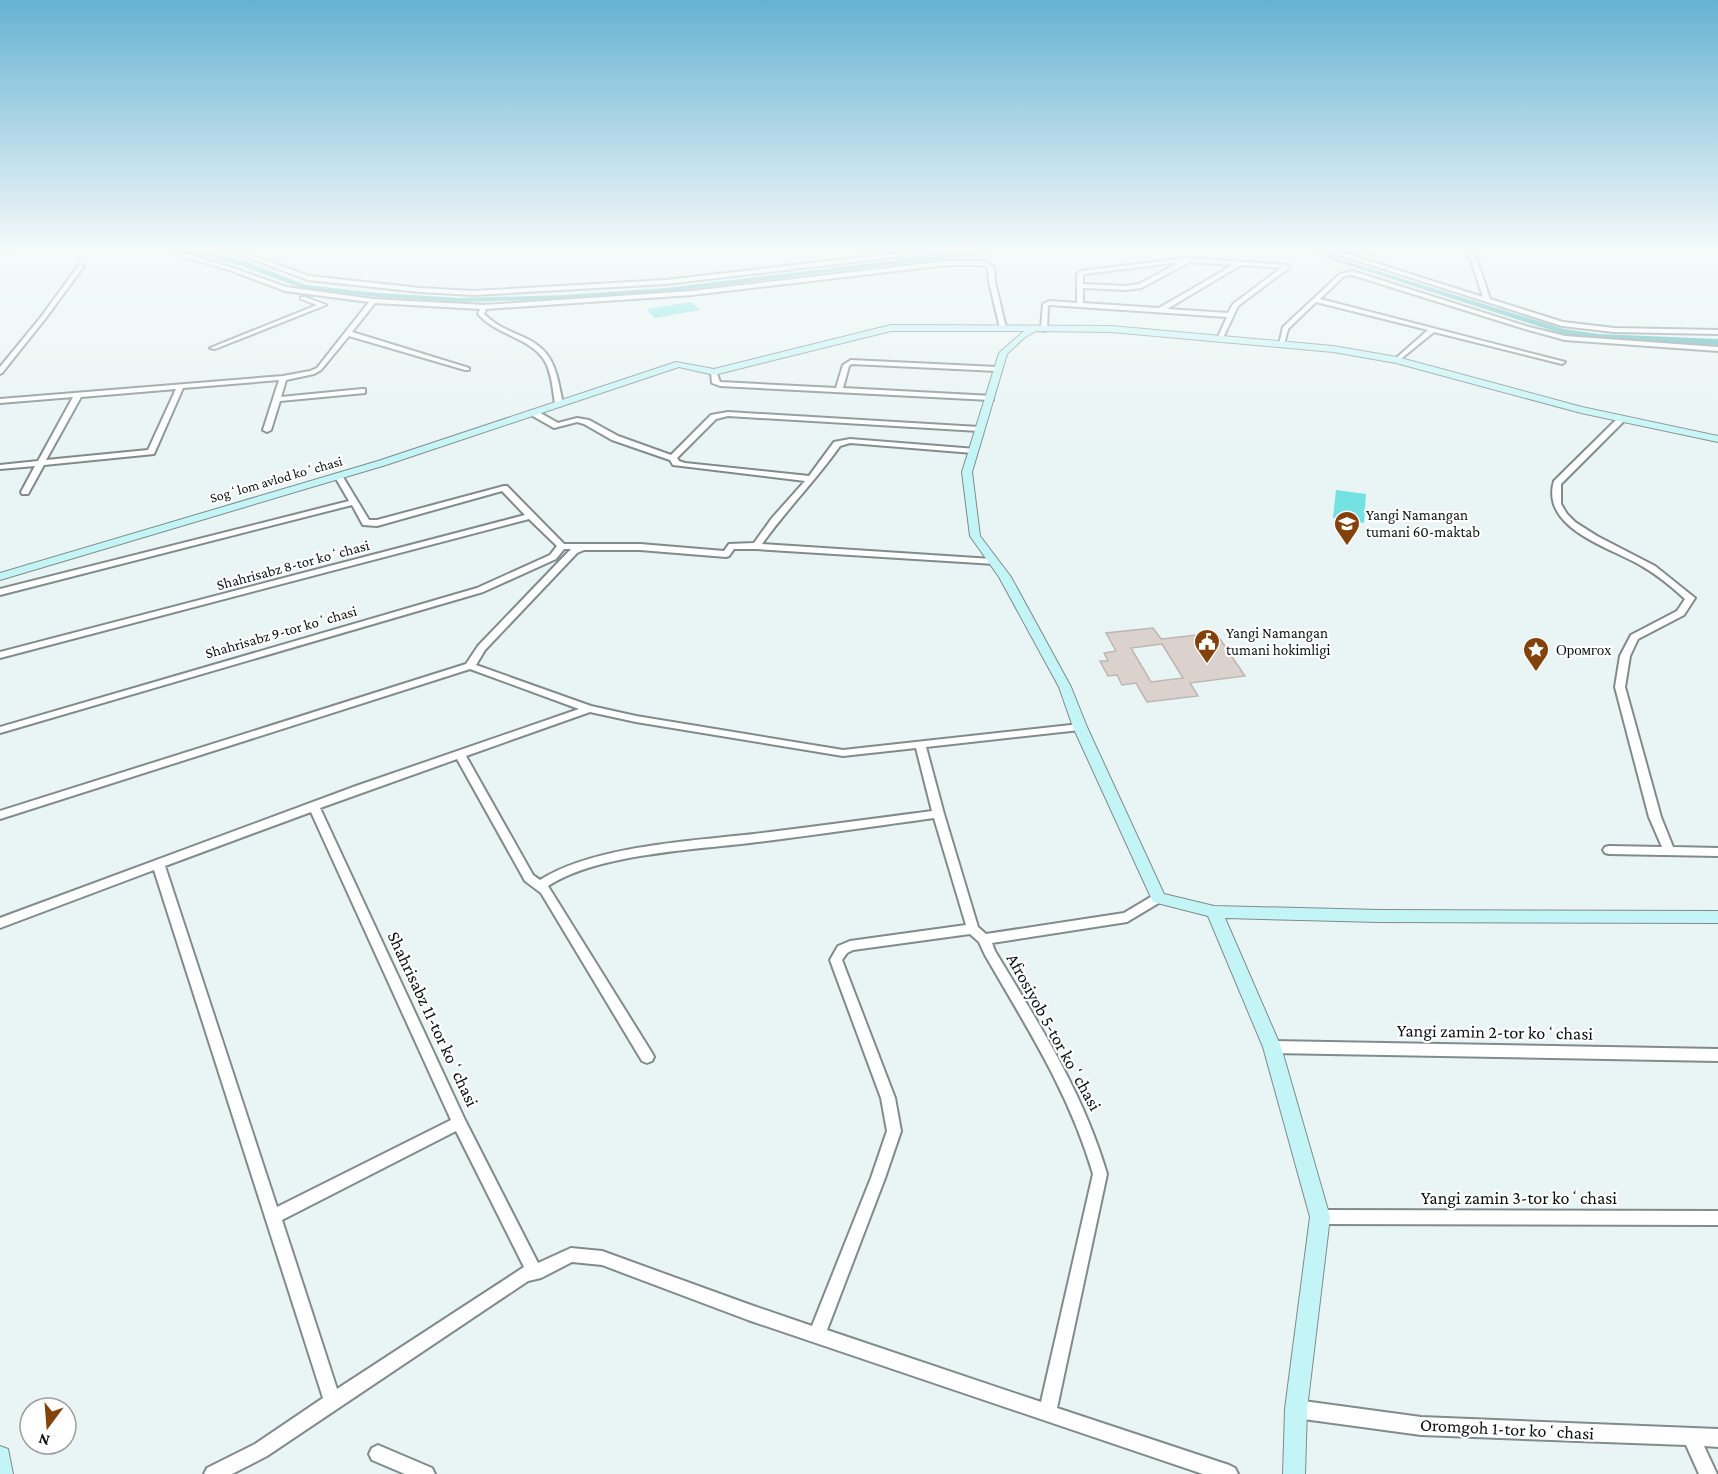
<svg xmlns="http://www.w3.org/2000/svg" width="1718" height="1474" font-family="'Crimson Pro',serif">
	<style>
		.green { fill: #74e1e2 }
		.lines { fill: none; stroke-linecap: round; stroke-linejoin: round }
		.canal { fill: #43afb1; fill-rule: evenodd }
		.building { fill: #dbd2cd; stroke: #beb6b1; stroke-width: 1.5; fill-rule: evenodd }
		.street-casing { stroke: #818b8b; stroke-width: 4 }
		.secondary-casing { stroke: #818b8b; stroke-width: 2 }
		.street { fill: #fff; fill-rule: evenodd }
		.secondary { fill: #c3f5f6; fill-rule: evenodd }
		.labels { text-anchor: middle; dominant-baseline: central; stroke-width: 4.5; stroke-linejoin: round; paint-order: stroke }
		.far-street-label { font-size: 14px; fill: #0c1010; stroke: #fff }
		.poi-label { font-size: 15px; fill: #0c1010; stroke: #fff; text-anchor: start }
		.street-label { font-size: 15px; fill: #0c1010; stroke: #fff }
		.near-street-label { font-size: 18px; fill: #0c1010; stroke: #fff }
	</style>
	<rect width="100%" height="100%" fill="#e9f4f4"/>
	<path class="green" d="M691,302L700,310L654,318L647,309Z
		M1336,490L1366,494L1364,523L1333,518Z"/>
	<g class="lines">
		<path class="canal" d="M179,248H190L248,262L305,285L378,293L461,298L565,295L665,288L1000,248H1020L1016,250L665,292L565,299L461,302L378,297L304,289L242,266Z
			M1295,248H1304L1564,329L1599,334L1718,339V345L1599,340L1563,334Z"/>
	</g>
	<path class="building" d="M1153,628L1161,639L1216,633L1245,676L1190,683L1198,696L1147,702L1136,683L1122,685L1117,675L1108,676L1100,661H1108L1104,653L1116,651L1106,633ZM1162,644L1183,678L1151,682L1131,648Z"/>
	<g class="lines">
		<defs>
			<path id="street" d="M19,248H38L35,250L0,253V249Z
				M149,248L172,249L236,269L286,287L373,299L484,305L692,291L947,261H984L994,267L995,282L1006,328L1003,330L1000,328L989,282L988,268L983,265H947L692,295L486,309L484,314C495,325 507,330 521,336C555,350 556,371 563,404L559,406L555,404C553,391 552,375 546,363C532,337 497,336 478,314L480,309L375,303L352,332L469,368V370H465L349,336L321,370L314,374L286,380L281,397L362,389H365V393L280,401L271,430L267,432L263,430L279,380L183,388L154,454L44,465L28,494H22L21,492L35,466L0,469V465L38,461L73,397L0,403V399L283,376L310,371L317,368L369,302L285,291L232,271L169,252ZM176,389L148,450L46,460L81,397Z
				M211,248H220L253,256L309,276L420,288L474,291L666,280L942,248H957L954,250L666,284L474,295L420,292L308,280L249,258Z
				M1318,248C1328,247 1336,253 1346,254C1358,255 1375,248 1389,248L1386,250L1353,256L1483,297L1467,248H1473L1490,299L1563,322L1614,328L1718,330V334L1614,332L1562,326Z
				M1186,258L1287,265L1290,267L1238,306L1222,340L1217,339L1227,317L1050,305L1048,306L1047,329L1044,331L1041,329L1043,304L1049,301L1077,303V274L1081,271ZM1180,262L1139,284L1126,286L1083,284V275L1085,274ZM1190,262L1233,265L1159,308L1083,303V288L1126,290L1141,288ZM1241,265L1281,268L1233,304L1228,313L1167,309Z
				M79,265L84,266L45,319L2,373L0,374V367L41,317Z
				M1352,271L1529,327L1565,336L1718,347V351L1565,340L1525,329L1352,275L1344,276L1320,299L1565,362L1562,364L1434,332L1397,362L1395,361V359L1428,330L1316,302L1288,329L1284,344L1279,345L1283,327L1340,274Z
				M301,297H305L326,305L215,349L210,348L317,305L301,299Z
				M851,360L997,367L1000,369L997,371L852,364L849,366L843,388L993,396V400H990L720,386L712,383L711,372L716,371L720,382L836,388L843,365Z
				M531,411H537L558,423L577,418L589,420L618,436L671,455L711,415L728,412L979,427L983,429L979,431L728,416L716,419L677,458L679,461L685,463L809,476L834,442L850,439L976,449L977,451L973,453L850,443L840,446C816,480 787,509 762,544L992,559L996,562L995,564L756,549H734L729,556L726,557L640,550H584L577,553L485,650L476,665L591,706L636,716L843,750L1080,724L1084,725L1085,727L1080,730L926,747L944,814L978,927L986,934L1124,913L1154,895H1162L1164,898L1162,901L1127,922L992,943L995,951C1039,1024 1083,1092 1107,1174L1057,1408L1229,1465L1235,1468L1238,1474H1203L748,1320L602,1265L572,1262L541,1278L528,1281L267,1456L232,1474H204L207,1468L255,1444L323,1398L154,870L0,928V918L356,786L579,709L470,669L0,819V811L466,664L478,646L571,549H564L556,559L483,592L0,733V727L477,588L550,555L557,546L529,519L0,658V652L525,515L502,491L377,526L363,525L352,505L0,595V589L349,501L335,477L339,475L343,477L369,520H377L504,486H507L564,544H640L724,551L729,544L754,543L772,518L805,481L673,465L670,460L612,440L584,424L577,422L554,428L531,415ZM590,712L636,722L843,756L916,748L932,811C872,819 813,827 754,834C692,841 593,846 540,880L533,875L466,756ZM457,759L525,881L541,893L642,1061L647,1063L652,1061L654,1057L652,1053L548,886C599,853 696,850 757,842C816,835 875,826 934,818L966,925L850,941L838,946L830,960L881,1098L887,1131L871,1178L812,1326L748,1304L602,1251L571,1248L538,1263L465,1120L320,808ZM311,812L451,1120L277,1207L165,866ZM970,934L979,942L985,955C1027,1028 1069,1092 1093,1174L1041,1402L827,1330L885,1178L901,1131L895,1098L842,960L847,953L853,950ZM456,1131L524,1267L337,1389L282,1220Z
				M1618,418L1625,420L1561,484V504L1567,514L1575,522L1597,536L1655,566L1695,598L1684,615L1638,639L1630,656L1625,687L1661,817L1673,847L1718,848V856L1609,854L1605,853L1603,850L1605,847L1609,846L1662,847L1649,817L1615,687L1620,656L1631,635L1677,611L1685,599C1671,586 1656,574 1640,565C1609,547 1540,528 1554,481Z
				M1272,1041L1718,1049V1061L1272,1053L1267,1051L1265,1047L1267,1043Z
				M1320,1210L1718,1211V1225L1320,1224L1315,1222L1312,1217L1315,1212Z
				M1296,1400L1421,1417L1718,1429V1447L1704,1446L1717,1474H1699L1686,1445L1421,1435L1296,1418L1290,1415L1287,1409L1290,1403Z
				M378,1445L432,1468L435,1474H405L372,1460L369,1454L372,1448Z"/>
			<path id="secondary" d="M891,325L1111,326L1333,346L1397,357L1582,407L1718,436V442L1581,413L1396,363L1333,352L1111,332L1036,331L1024,338L1007,354L972,472L980,536L1011,577L1071,687L1087,727L1164,894L1214,906L1379,910L1718,911V923L1379,922L1225,918L1281,1047L1330,1217L1307,1409L1305,1474H1283L1285,1409L1310,1217L1263,1047L1208,916L1153,902L1073,727L1059,687L999,577L970,536L962,472L999,353L1024,331H891L714,375L679,367L386,465L0,580V573L378,461L676,362L714,369Z
				M0,1446L8,1449L13,1474H0Z"/>
		</defs>
		<use href="#street" class="street-casing"/>
		<use href="#secondary" class="secondary-casing"/>
		<use href="#street" class="street"/>
		<use href="#secondary" class="secondary"/>
	</g>
	<linearGradient id="sky" x2="0" y2="1"><stop stop-color="#66b2d2"/><stop offset="0.55" stop-color="#f5fafa"/><stop offset="1" stop-color="#f5fafa" stop-opacity="0"/></linearGradient>
	<rect width="1718" height="454" fill="url(#sky)"/>
	<defs>
		<symbol id="school-pin" viewBox="-11 -11 22 30"><path d="M0 17L-7.5 6A9.5 9.5 0 1 1 7.5 6Z" fill="#83410c" stroke="#fff"/><path d="M0-5L7-2L0 1L-7-2ZM-4 1L0 2.5L4 1V4Q0 6-4 4Z" fill="#fff"/></symbol>
		<symbol id="civic-pin" viewBox="-11 -11 22 30"><path d="M0 17L-7.5 6A9.5 9.5 0 1 1 7.5 6Z" fill="#83410c" stroke="#fff"/><path d="M-.6-6.5H3V-4.5H.6V-3L4-1V1h2V6H-6V1h2V-1L-.6-3ZM-1.2 2.5V6h2.4V2.5Z" fill="#fff"/></symbol>
		<symbol id="sight-pin" viewBox="-11 -11 22 30"><path d="M0 17L-7.5 6A9.5 9.5 0 1 1 7.5 6Z" fill="#83410c" stroke="#fff"/><path d="M0-6L1.8-2.2L6-1.7L2.9 1.2L3.7 5.4L0 3.3L-3.7 5.4L-2.9 1.2L-6-1.7L-1.8-2.2Z" fill="#fff"/></symbol>
	</defs>
	<g fill-rule="evenodd">
		<use href="#school-pin" x="1332" y="509" width="30" height="40"/>
		<use href="#civic-pin" x="1192" y="627" width="30" height="40"/>
		<use href="#sight-pin" x="1521" y="635" width="30" height="40"/>
	</g>
	<g class="labels">
		<g class="far-street-label">
			<text transform="translate(276 479) rotate(-16)">Sogʻlom avlod koʻchasi</text>
		</g>
		<g class="poi-label">
			<text x="1366" y="515">Yangi Namangan<tspan x="1366" dy="17">tumani 60-maktab</tspan></text>
			<text x="1226" y="633">Yangi Namangan<tspan x="1226" dy="17">tumani hokimligi</tspan></text>
			<text x="1556" y="650">Оромгох</text>
		</g>
		<g class="street-label">
			<text transform="translate(293 565) rotate(-15)">Shahrisabz 8-tor koʻchasi</text>
			<text transform="translate(281 632) rotate(-16)">Shahrisabz 9-tor koʻchasi</text>
		</g>
		<g class="near-street-label">
			<text transform="translate(433 1019) rotate(65)">Shahrisabz 11-tor koʻchasi</text>
			<text transform="translate(1054 1032) rotate(61)">Afrosiyob 5-tor koʻchasi</text>
			<text transform="translate(1495 1032) rotate(1)">Yangi zamin 2-tor koʻchasi</text>
			<text x="1519" y="1198">Yangi zamin 3-tor koʻchasi</text>
			<text transform="translate(1507 1429) rotate(3)">Oromgoh 1-tor koʻchasi</text>
		</g>
	</g>
	<g transform="translate(48 1426) rotate(196)"><circle r="28" fill="#ffffff" stroke="#9e9f9f" stroke-width="1.5"/>
	<path d="M0-4.5L10 22L0 15L-10 22Z" fill="#83410c"/>
	<text y="-9" font-size="16" font-weight="bold" text-anchor="middle" fill="#0c1010">N</text>
	</g>
</svg>
